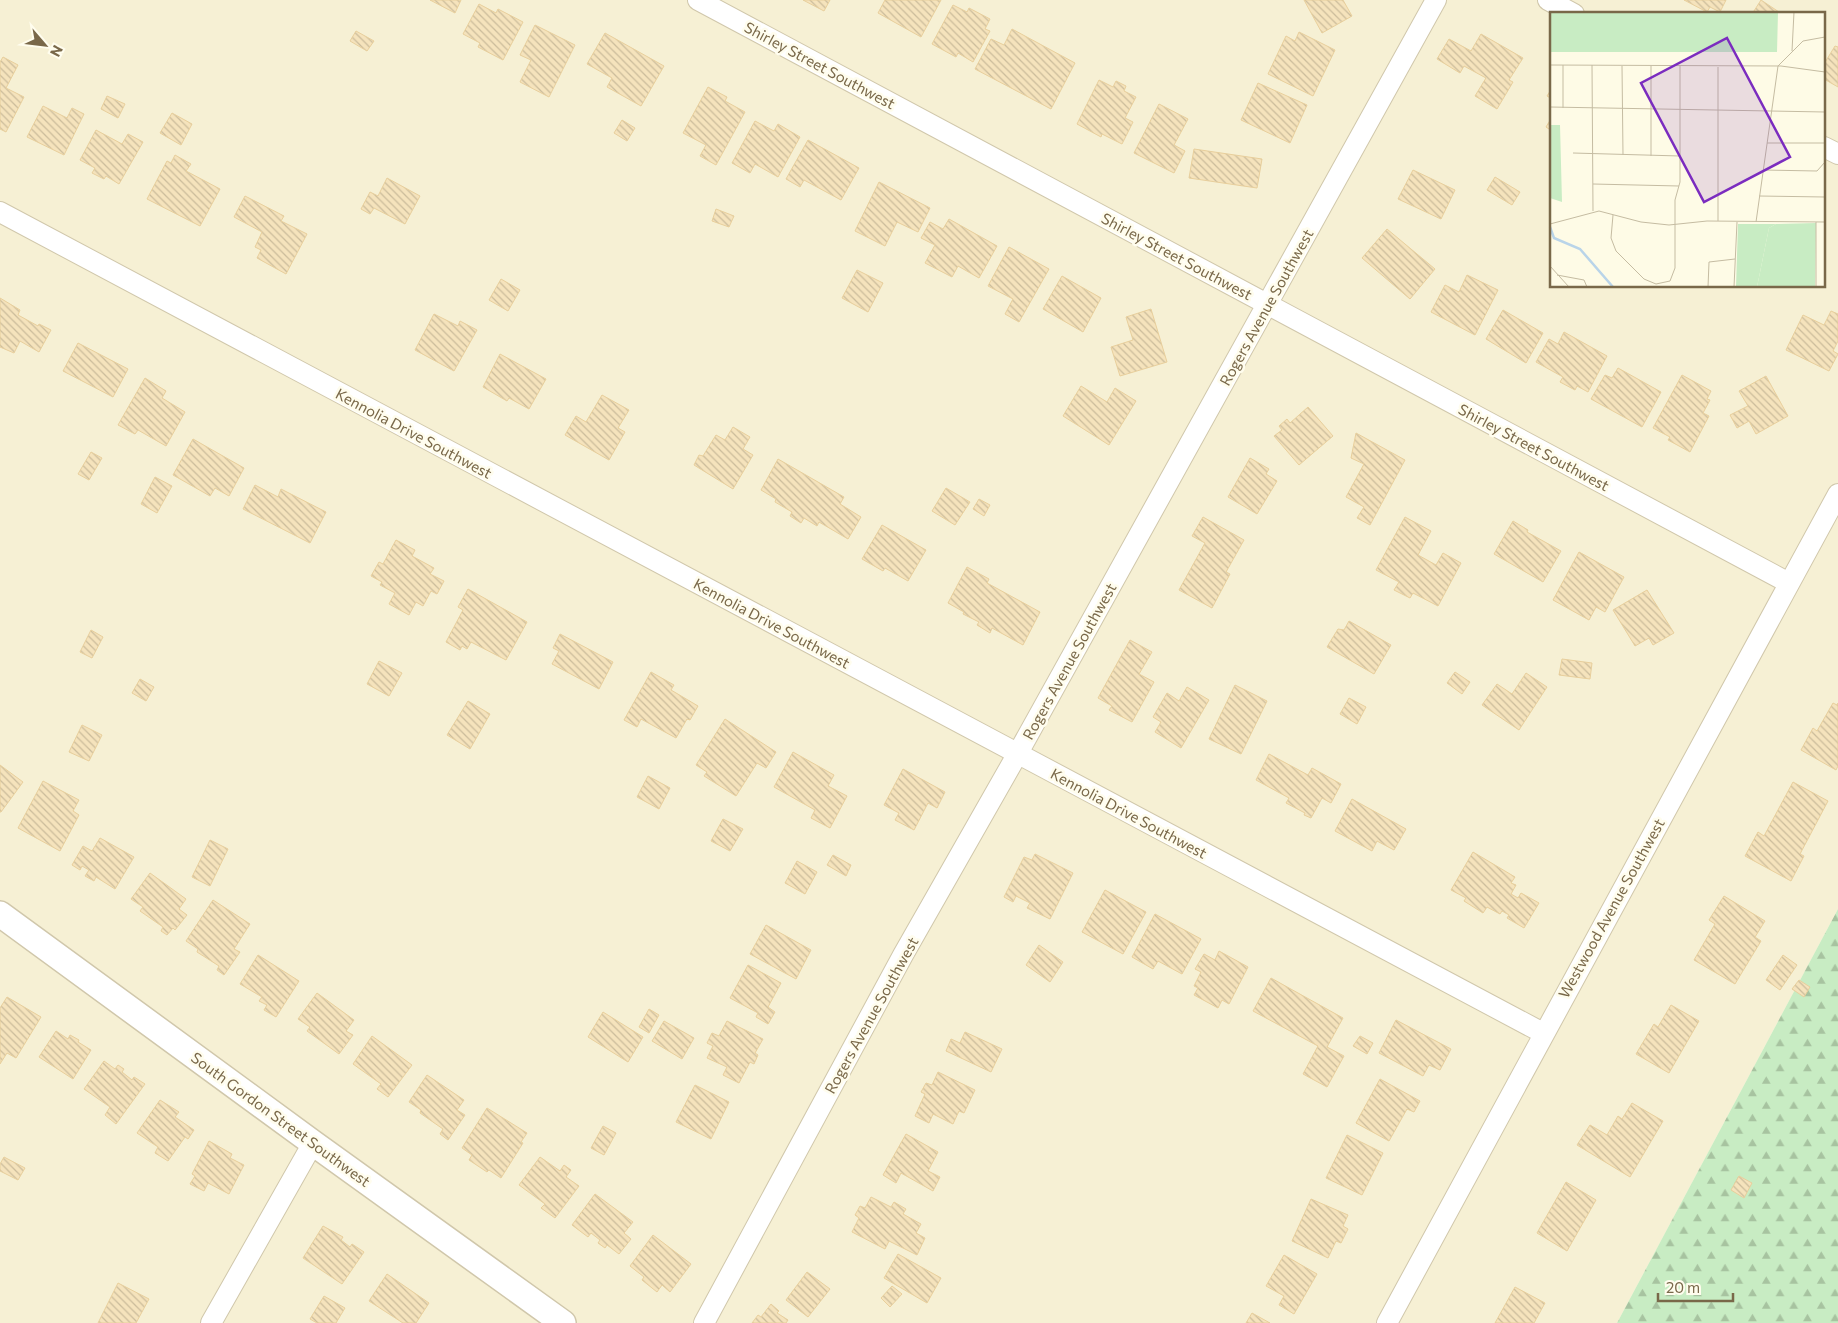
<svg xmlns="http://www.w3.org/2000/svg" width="1838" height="1323" font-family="Commissioner,sans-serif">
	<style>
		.residential { fill: #f6f0d4; fill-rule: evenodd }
		.forest { fill: url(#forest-firs) }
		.building { fill: url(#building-back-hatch); stroke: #e8cf9c }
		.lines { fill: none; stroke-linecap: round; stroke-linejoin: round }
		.minor-casing { stroke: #d0c7ab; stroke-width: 22 }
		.tertiary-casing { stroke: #d0c7ab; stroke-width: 28 }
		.minor { stroke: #fff; stroke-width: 20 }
		.tertiary { stroke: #fff; stroke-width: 25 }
		.labels { text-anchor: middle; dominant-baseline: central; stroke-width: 5; stroke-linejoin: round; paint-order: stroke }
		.street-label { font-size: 15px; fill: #796849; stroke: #fffdee }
		.inset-river { fill: none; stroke: #b9d4e9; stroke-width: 2.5 }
		.inset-road { fill: none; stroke: #c5bca2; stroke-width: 1 }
		.view { fill: #7b2cbf; fill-opacity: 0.15; stroke: #7b2cbf; stroke-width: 2.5 }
		.inset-edge { fill: none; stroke: #796849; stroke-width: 2.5 }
	</style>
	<defs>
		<pattern id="forest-firs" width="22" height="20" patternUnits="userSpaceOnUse" patternTransform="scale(1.25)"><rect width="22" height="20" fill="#c8ecc3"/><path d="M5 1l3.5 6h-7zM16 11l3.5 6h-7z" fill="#a7c3a0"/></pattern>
		<pattern id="building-back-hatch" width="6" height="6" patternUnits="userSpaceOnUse" patternTransform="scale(1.25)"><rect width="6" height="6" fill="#f5e3bc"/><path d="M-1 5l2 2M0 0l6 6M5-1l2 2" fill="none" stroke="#cbbc9b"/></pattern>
	</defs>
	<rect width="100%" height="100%" fill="#fefbe6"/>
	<path class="residential" d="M0,0H1838V909L1617,1323H0ZM1552,14H1824V286H1552Z"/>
	<path class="forest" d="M1838,909V1323H1617Z"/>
	<path class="building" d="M430,0H461L455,13Z
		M803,0H830L824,11Z
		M885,0H941L921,37L878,13Z
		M1304,0H1343L1352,16L1322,33Z
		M1684,0H1726L1720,12L1710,7L1707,12Z
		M1761,0L1782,14H1752Z
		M479,4L496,13L498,9L523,22L503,60L478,47L480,43L463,34Z
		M953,5L967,12L969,8L990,19L985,29L990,31L973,62L958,53L956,57L932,44Z
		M535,25L575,45L549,97L520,82L531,60L520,55Z
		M1012,29L1075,63L1051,109L975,69L991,39L1004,45Z
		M356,31L374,41L367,51L350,41Z
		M1299,32L1335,50L1313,96L1268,74L1286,36L1295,41Z
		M605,33L664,66L641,106L607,87L612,78L587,64Z
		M1481,34L1523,58L1509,80L1513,82L1497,109L1475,96L1486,78L1464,66L1460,73L1437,59L1449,39L1471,51Z
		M1835,46L1838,47V87L1824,79V64Z
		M3,57L18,65L6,88L24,97L6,132L0,129V62Z
		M1099,80L1113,87L1116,81L1126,86L1124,91L1136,97L1125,118L1133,122L1122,144L1102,134L1101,137L1077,124Z
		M1258,83L1307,105L1290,143L1241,120Z
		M708,87L727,97L725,101L745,112L716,165L700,156L706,145L683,133Z
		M1552,88V99L1547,96Z
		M107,96L125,104L118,118L101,109Z
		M1159,104L1188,119L1174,145L1185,151L1174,173L1134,153Z
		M43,106L67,118L72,108L84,114L64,155L27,137Z
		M172,113L192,124L181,145L160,133Z
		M1552,117V131L1546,127Z
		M622,120L635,128L627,141L614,133Z
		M755,121L774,131L778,124L800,137L778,177L755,164L750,173L732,163Z
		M96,130L122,144L128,134L143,142L119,184L106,176L104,179L92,173L95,168L80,160Z
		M808,140L859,168L841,200L804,180L800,187L786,179Z
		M1194,149L1262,159L1257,188L1189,178Z
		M175,155L191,164L186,171L220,189L200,226L147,199L167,161L171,163Z
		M1413,170L1455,190L1441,219L1398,199Z
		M1495,177L1520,192L1512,205L1487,190Z
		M387,178L420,196L405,224L374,208L370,214L361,209L370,192L378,196Z
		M879,182L930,208L918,232L897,222L885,246L855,231Z
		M245,196L284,216L281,221L307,234L286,274L257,258L261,250L255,247L262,232L234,217Z
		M716,209L734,216L729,227L712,221Z
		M949,219L997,246L979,278L958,266L952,277L925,263L935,245L921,238L930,222L943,229Z
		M1387,229L1435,269L1410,299L1362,258Z
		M1009,247L1049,269L1019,322L1005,314L1013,299L988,286Z
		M857,270L883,283L868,312L842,298Z
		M1467,275L1498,290L1475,335L1431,312L1445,285L1459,292Z
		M1062,276L1101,298L1083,332L1043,309Z
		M501,279L520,290L508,311L489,300Z
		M0,298L20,310L18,315L38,326L39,324L51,330L39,352L20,341L14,353L0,347Z
		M1151,309L1167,362L1120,376L1111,347L1133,340L1126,317Z
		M1503,310L1543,333L1526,363L1486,339Z
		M1831,311L1838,314V341L1833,351L1838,354L1829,371L1786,350L1803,315L1824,325Z
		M434,314L458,326L460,321L477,330L454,371L415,350Z
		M1564,332L1607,356L1588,392L1577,386L1575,390L1560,382L1563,377L1536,362L1549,339L1558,344Z
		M78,343L128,369L113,397L63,371Z
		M500,354L546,379L529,409L509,398L507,401L483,387Z
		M1618,368L1661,392L1642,427L1591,399L1605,375L1612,378Z
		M1682,375L1711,391L1707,399L1710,400L1703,413L1709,416L1690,452L1668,440L1670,437L1653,428Z
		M1766,376L1788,416L1756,434L1749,421L1737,428L1730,415L1748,406L1739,391Z
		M145,378L166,391L162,398L185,412L166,446L138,430L135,434L118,425Z
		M1081,386L1107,402L1115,388L1136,401L1109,445L1063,416Z
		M602,395L629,410L618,428L625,432L609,460L565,435L576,416L586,422Z
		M1308,407L1333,436L1299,465L1274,436L1282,430L1279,426L1287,419L1290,423Z
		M733,427L750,437L743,449L753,455L733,489L694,465L699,455L703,456L716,435L725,440Z
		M1356,433L1405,460L1370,525L1357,518L1364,507L1346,497L1364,464L1351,458Z
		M193,439L244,468L229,496L215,488L210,496L173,475Z
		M91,452L102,458L89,480L78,474Z
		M1250,458L1269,469L1266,474L1277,481L1257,514L1228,497Z
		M778,459L844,497L840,504L861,517L848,539L819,522L817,526L804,518L801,523L790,516L792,512L775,502L776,499L761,490Z
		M155,477L172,486L157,513L141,504Z
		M255,485L278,497L281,489L326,512L310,543L243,509Z
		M946,488L970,502L955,525L932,511Z
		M979,499L990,505L984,516L973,509Z
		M1203,517L1244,540L1226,572L1230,574L1212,608L1179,590L1205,543L1192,536Z
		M1405,517L1431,531L1418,555L1436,565L1443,553L1461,563L1438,606L1413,593L1410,598L1394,590L1399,582L1376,570Z
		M1513,521L1528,530L1527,532L1561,551L1543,582L1494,554Z
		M882,525L926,550L908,581L885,568L883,571L862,559Z
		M396,540L415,550L412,556L434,568L430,574L444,581L437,594L431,591L423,606L416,602L409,615L389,604L395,593L380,585L382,582L371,576L379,562L383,564Z
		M1579,552L1624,577L1605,612L1596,607L1589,620L1553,600Z
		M967,567L989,579L987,583L1040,612L1023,645L992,628L990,633L977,625L979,622L963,614L964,612L948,603Z
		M468,589L527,622L506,660L471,642L467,649L462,646L460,650L446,642L463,610L458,607Z
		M1647,590L1674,633L1653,645L1649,638L1635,646L1613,610Z
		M1349,621L1391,645L1374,674L1327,647L1338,629L1344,630Z
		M91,630L103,637L92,658L80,652Z
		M560,634L613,662L599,689L552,664L559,651L553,648Z
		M1130,640L1152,652L1139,674L1154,682L1132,722L1109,710L1112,706L1098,698Z
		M1562,659L1592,663L1590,679L1559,675Z
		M379,661L402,673L389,696L367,684Z
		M651,672L674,685L671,690L698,706L690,720L687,719L676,738L641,719L637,727L624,720Z
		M1455,672L1470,682L1462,694L1447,683Z
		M1526,673L1547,687L1519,730L1482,705L1497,684L1512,694Z
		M140,679L154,687L146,701L132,693Z
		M1235,685L1267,701L1241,754L1209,739Z
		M1187,687L1209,700L1181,748L1155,732L1161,722L1153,717L1167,693L1179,701Z
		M1349,698L1366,707L1357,724L1340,714Z
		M468,701L490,714L470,749L447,735Z
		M1833,703L1837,705L1838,703V766L1836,770L1801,750L1813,728L1817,731Z
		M725,719L776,752L766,768L757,763L736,796L704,776L707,772L696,765Z
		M82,725L102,735L89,761L69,752Z
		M793,752L834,775L828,786L847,796L830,828L811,818L815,810L774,787Z
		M1269,754L1308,775L1312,768L1341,784L1331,803L1322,798L1311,818L1304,815L1305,813L1286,803L1289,798L1256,780Z
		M0,765L23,782L1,812H0Z
		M903,769L945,792L937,808L928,803L914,830L895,820L899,813L884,805Z
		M648,776L670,788L659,809L637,797Z
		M43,781L79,800L73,811L79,815L60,851L18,828Z
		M1793,782L1828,801L1800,854L1804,856L1791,881L1745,856L1758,832L1764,836Z
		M1352,799L1406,829L1394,850L1377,841L1372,851L1335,831Z
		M723,819L743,829L730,851L711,841Z
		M100,838L134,857L115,889L96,877L94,881L85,876L89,870L82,866L80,870L72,865L83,846L92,851Z
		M210,840L228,849L210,886L192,877Z
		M1473,852L1515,877L1511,883L1516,885L1511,894L1518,898L1521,893L1539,903L1524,928L1507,918L1509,915L1502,911L1500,914L1487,907L1483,913L1464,901L1466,898L1451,890Z
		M1035,854L1073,873L1050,919L1027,908L1030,903L1016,896L1013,902L1004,897L1024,857L1032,860Z
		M833,855L851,865L846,876L827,865Z
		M797,861L817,872L805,894L785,883Z
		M150,873L186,899L179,909L187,915L175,930L173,928L167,935L161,931L163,927L140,911L143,907L131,899Z
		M1105,890L1146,912L1123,954L1082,932Z
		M1724,896L1765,921L1755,937L1761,941L1735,984L1694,960L1715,924L1709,920Z
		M213,900L250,924L234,949L240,952L224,975L217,970L219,966L197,952L198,949L186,941Z
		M1155,914L1201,939L1182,974L1158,961L1153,969L1132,957Z
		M766,925L811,950L796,979L750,954Z
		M1039,945L1063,962L1050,982L1026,965Z
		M1219,951L1248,967L1229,1004L1222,1000L1218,1008L1194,995L1198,988L1194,986L1201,972L1195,969L1204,954L1215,960Z
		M258,955L299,981L276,1017L264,1010L267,1005L259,1001L262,997L240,984Z
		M1783,955L1797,965L1780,990L1766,980Z
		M748,965L781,983L768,1007L775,1012L768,1024L756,1017L758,1013L730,998Z
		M1271,978L1343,1018L1327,1047L1344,1056L1327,1087L1303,1074L1318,1046L1253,1011Z
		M1799,980L1810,987L1804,997L1792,989Z
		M317,993L354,1020L346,1031L353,1035L339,1054L307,1031L310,1027L298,1019Z
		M7,997L41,1017L16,1058L7,1053L0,1064V1008Z
		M1671,1005L1699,1021L1669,1073L1636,1054L1654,1024L1658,1027Z
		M649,1009L659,1015L649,1033L639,1027Z
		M603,1012L643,1037L628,1062L588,1037Z
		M1396,1020L1451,1049L1440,1070L1429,1065L1423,1076L1379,1053Z
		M664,1021L694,1038L682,1059L652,1041Z
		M727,1021L763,1039L755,1053L758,1055L754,1064L750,1062L739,1083L723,1075L727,1067L707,1058L713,1046L707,1043L712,1033L719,1036Z
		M56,1031L68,1039L70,1035L79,1040L78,1042L91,1050L73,1079L39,1057Z
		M965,1032L1002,1049L991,1072L946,1051L951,1039L960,1043Z
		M372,1036L412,1065L388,1097L377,1089L381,1084L353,1064Z
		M1360,1036L1373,1043L1367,1054L1353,1046Z
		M104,1061L115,1069L118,1065L124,1069L122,1072L132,1080L134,1077L145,1084L116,1124L105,1115L110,1107L84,1089Z
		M938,1072L975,1090L964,1113L959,1111L953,1124L933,1114L929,1123L915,1116L925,1094L921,1092L926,1083L932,1085Z
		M427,1075L464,1100L457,1110L465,1115L448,1140L440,1134L443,1129L420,1113L421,1110L409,1102Z
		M1380,1079L1420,1101L1414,1112L1407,1109L1389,1141L1356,1123Z
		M695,1085L729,1102L711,1139L676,1122Z
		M160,1100L179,1112L175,1117L194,1130L188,1139L185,1137L168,1161L155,1153L158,1147L137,1133Z
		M1632,1103L1663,1121L1630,1177L1577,1145L1590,1125L1607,1135L1618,1116L1622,1119Z
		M487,1108L527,1133L521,1142L523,1143L501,1178L489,1170L487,1172L469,1160L472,1155L462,1148Z
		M603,1126L616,1133L604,1155L591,1148Z
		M906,1134L938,1152L928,1171L940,1177L933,1191L901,1173L896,1183L883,1175Z
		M1347,1135L1383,1153L1362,1195L1326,1178Z
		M209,1141L232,1154L230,1158L244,1165L229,1194L208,1183L204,1191L190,1184L195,1176L192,1174Z
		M4,1157L25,1168L18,1180L0,1171V1164Z
		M540,1157L560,1171L564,1165L571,1170L566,1177L579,1186L555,1218L541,1208L545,1204L519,1185Z
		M1739,1176L1752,1183L1744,1198L1731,1190Z
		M1566,1182L1596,1200L1567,1251L1537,1233Z
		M595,1194L633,1222L624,1233L631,1239L619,1254L607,1245L605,1248L598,1243L600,1240L591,1233L588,1237L572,1225Z
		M871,1197L891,1207L894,1202L906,1209L903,1214L921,1224L916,1233L925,1238L917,1255L889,1241L885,1249L852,1232L859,1218L855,1215L860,1206L865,1208Z
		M1311,1199L1348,1215L1343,1226L1348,1229L1341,1243L1336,1241L1328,1258L1292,1241Z
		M323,1226L343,1237L341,1240L350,1247L352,1244L364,1252L342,1284L303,1258Z
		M653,1235L691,1264L670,1292L662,1285L657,1292L642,1280L644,1277L630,1266Z
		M898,1254L941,1278L927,1303L884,1278Z
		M1284,1255L1317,1274L1294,1314L1279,1305L1284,1296L1266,1286Z
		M807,1272L830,1289L808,1317L786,1300Z
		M387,1274L429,1303L416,1323H403L369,1301Z
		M118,1283L149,1299L136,1323H98Z
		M892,1286L902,1294L890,1307L881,1298Z
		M1515,1287L1545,1303L1534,1323H1495Z
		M324,1296L345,1308L336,1323H317L310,1319Z
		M771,1304L779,1311L777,1313L788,1320L786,1323H752L758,1315L761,1317Z
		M1252,1313L1270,1323H1246Z"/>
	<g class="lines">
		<defs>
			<path id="minor" d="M698,0L1789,583
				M1548,0L1574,14
				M1824,147L1838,154
				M0,212L1543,1033
				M211,1323L313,1143
				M704,1323L903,955L1018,753L1436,0
				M1387,1323L1838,494"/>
			<path id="tertiary" d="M0,914L313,1143L563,1323"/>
		</defs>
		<use href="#minor" class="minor-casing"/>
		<use href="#tertiary" class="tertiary-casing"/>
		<use href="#minor" class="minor"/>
		<use href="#tertiary" class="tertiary"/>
	</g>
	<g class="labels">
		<g class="street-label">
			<text transform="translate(820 65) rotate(28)">Shirley Street Southwest</text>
			<text transform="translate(1177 256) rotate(28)">Shirley Street Southwest</text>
			<text transform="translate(1266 307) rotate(-61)">Rogers Avenue Southwest</text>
			<text transform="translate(414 433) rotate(28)">Kennolia Drive Southwest</text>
			<text transform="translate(1534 447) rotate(28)">Shirley Street Southwest</text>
			<text transform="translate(772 623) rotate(28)">Kennolia Drive Southwest</text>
			<text transform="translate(1069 661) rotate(-61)">Rogers Avenue Southwest</text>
			<text transform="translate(1129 813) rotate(28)">Kennolia Drive Southwest</text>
			<text transform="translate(1611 908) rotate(-61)">Westwood Avenue Southwest</text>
			<text transform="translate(871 1015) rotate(-61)">Rogers Avenue Southwest</text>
			<text transform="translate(281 1119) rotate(36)">South Gordon Street Southwest</text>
		</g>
	</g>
	<g transform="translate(1550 12)">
		<rect width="275" height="275" fill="#fefbe6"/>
		<path d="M266,211L265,275H207L219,216L226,212Z" fill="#c8ecc3"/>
		<path d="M0,0H228L227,40H0ZM0,113H10L12,190L0,186Z" fill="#c8ecc3"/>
		<path d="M188,212H226L219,216L207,275H186Z" fill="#c8ecc3"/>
		<path class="inset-river" d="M0,215L4,226L30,237L63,275"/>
		<path class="inset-road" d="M242,39L244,0M0,53L231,54L275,60M42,53L43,199M72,54L73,143M168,55V209M0,95L275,100M13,96V53M217,131H275M23,141L130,144M101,144V54M213,158L267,159L275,150M43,172L129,174M209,184L275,185M63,203L61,226L66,239L94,267L106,272L120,269L125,256V188L130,170V54M206,210L228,54L253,29L275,25M0,212L49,199L91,210L119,213L157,209L275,210M0,254L19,275M7,263L34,268L37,275M158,275L159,250L185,247M184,275L187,210M266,275V210"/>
		<path class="view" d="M177,26L240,145L154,190L91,71Z"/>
		<rect width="275" height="275" class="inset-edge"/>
	</g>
	<g transform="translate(45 45) rotate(118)" stroke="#fffdee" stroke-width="4" paint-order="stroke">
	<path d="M0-4L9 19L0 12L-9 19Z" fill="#796849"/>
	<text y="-8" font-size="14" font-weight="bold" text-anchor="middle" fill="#796849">N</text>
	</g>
	<path d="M1658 1293v8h75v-8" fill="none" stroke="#796849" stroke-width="2.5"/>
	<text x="1666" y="1293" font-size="15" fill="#796849" stroke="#fffdee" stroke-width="4" paint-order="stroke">20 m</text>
</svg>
